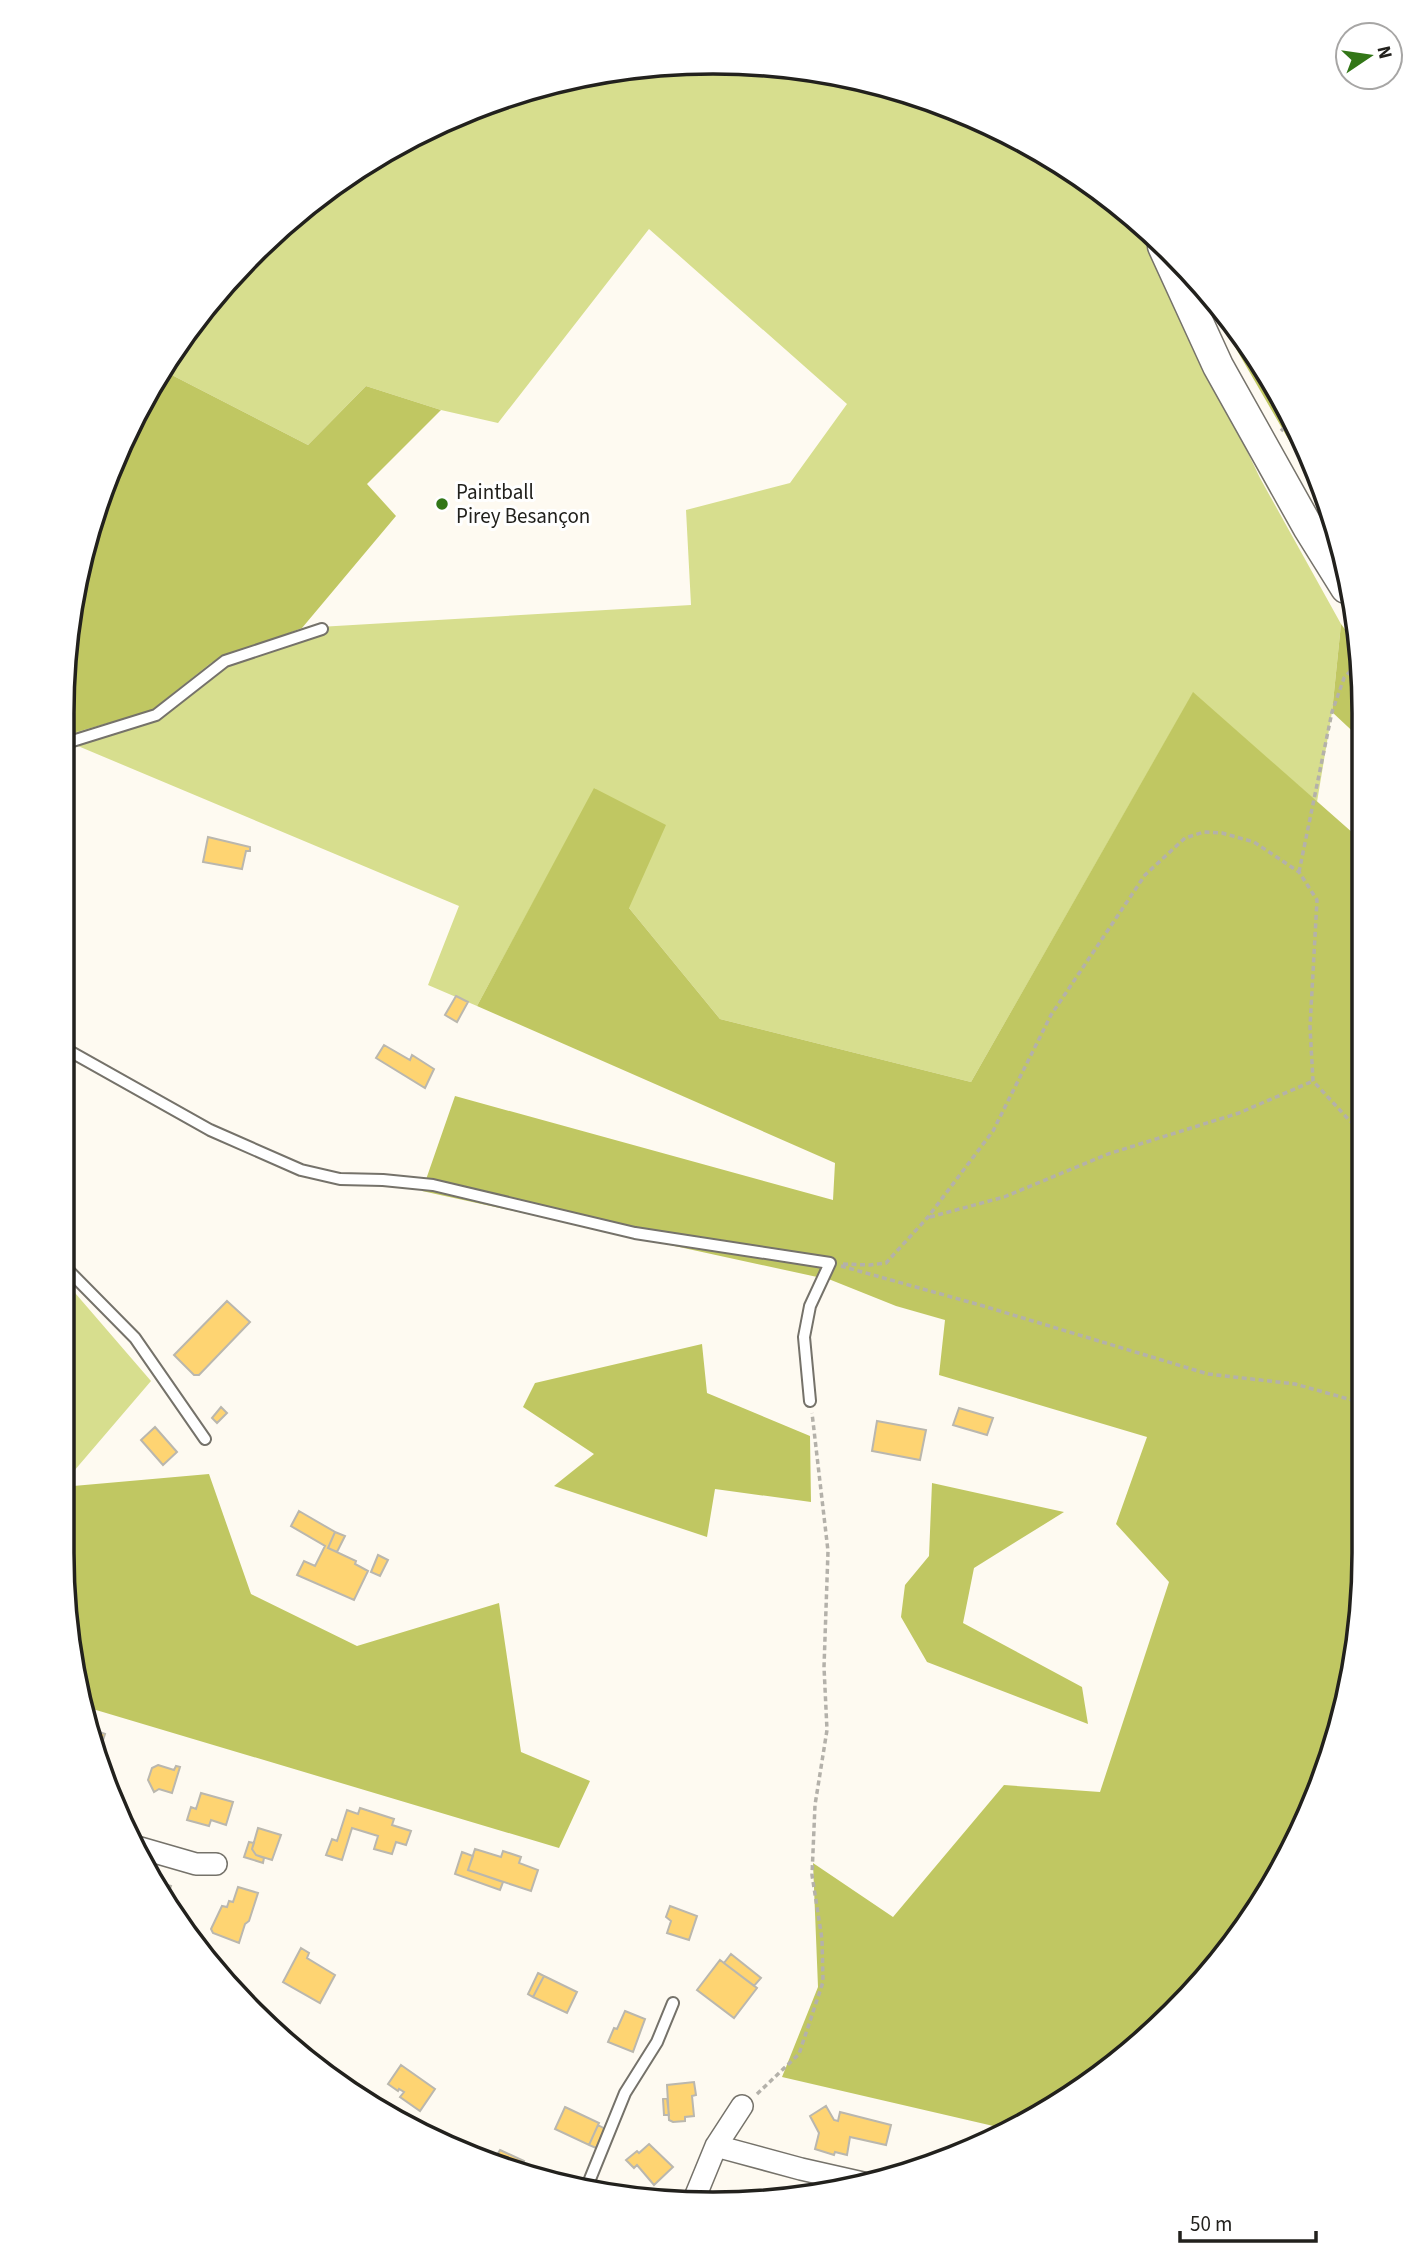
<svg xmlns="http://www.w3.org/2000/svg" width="1425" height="2266" font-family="'Source Sans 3',sans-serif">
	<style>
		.green { fill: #d7de8e }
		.forest { fill: #c0c762 }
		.building { fill: #fed472; stroke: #bab7ae; stroke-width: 2 }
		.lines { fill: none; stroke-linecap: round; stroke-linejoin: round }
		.lane-casing { stroke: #75726a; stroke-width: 14 }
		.street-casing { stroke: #75726a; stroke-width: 24 }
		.secondary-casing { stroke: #75726a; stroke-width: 33 }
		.path { stroke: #b4b1aa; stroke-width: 3.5; stroke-dasharray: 5 3.5; stroke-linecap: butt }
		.lane { stroke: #fff; stroke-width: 10 }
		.street { stroke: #fff; stroke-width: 21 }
		.secondary { stroke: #fff; stroke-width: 30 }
		.poi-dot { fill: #327617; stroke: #fff; stroke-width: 2.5 }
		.labels { text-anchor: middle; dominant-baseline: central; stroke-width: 6; stroke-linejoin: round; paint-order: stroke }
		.poi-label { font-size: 21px; fill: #22211d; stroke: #fff; text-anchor: start }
		.rim { fill: none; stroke: #22211d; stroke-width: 3.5 }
	</style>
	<rect width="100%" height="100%" fill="#fefaf1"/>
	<path class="green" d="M755,63L881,84L1001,129L1109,196L1138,223L1260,478L1341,624L1332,712L1317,802L1193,693L971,1082L720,1019L629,908L595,788L477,1006L428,985L459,906L66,741V735L151,711L211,663L302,628L691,605L686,510L790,483L847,404L649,229L498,423L441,410L366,386L308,445L164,371L196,316L283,223L387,148L504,96L628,67Z
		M63,1279L151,1381L62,1485Z"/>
	<path class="forest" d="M1213,299L1277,387L1329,504L1331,513L1231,340Z
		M164,371L308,445L366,386L441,410L367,484L396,516L302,628L211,663L151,711L66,735L67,628L111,464Z
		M1341,624L1358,647L1362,669V740L1332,712Z
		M1193,692L1362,841L1358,1638L1314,1803L1229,1950L1074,2095L1002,2128L782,2077L818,1987L813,1863L893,1917L1004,1785L1100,1792L1169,1582L1116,1524L1147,1437L939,1375L945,1320L896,1306L831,1280L422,1191L455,1096L833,1200L835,1163L477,1006L594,788L666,825L629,908L720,1019L971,1082Z
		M702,1344L707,1393L810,1436L811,1502L715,1489L707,1537L554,1486L594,1454L523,1407L535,1383Z
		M209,1474L251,1594L357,1646L499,1603L521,1752L590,1781L559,1848L86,1707L61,1553L62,1487Z
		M932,1483L1064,1512L974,1568L963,1623L1082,1687L1088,1724L927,1662L901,1617L905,1585L929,1556Z"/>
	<path class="building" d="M208,837L250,847V851H246L242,869L203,862Z
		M456,996L468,1002L457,1022L445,1015Z
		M384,1045L410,1060L412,1055L434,1069L425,1088L376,1058Z
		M227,1301L250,1322L199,1375H194L174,1355Z
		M221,1407L227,1413L217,1423L212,1418Z
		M959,1408L993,1418L987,1435L953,1425Z
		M877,1421L926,1430L920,1460L872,1451Z
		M155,1427L177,1452L163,1465L141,1440Z
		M299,1511L335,1532L328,1548L356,1561L355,1564L368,1571L354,1600L297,1575L304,1561L315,1566L325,1546L291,1526Z
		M335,1532L345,1536L337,1552L328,1548Z
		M378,1555L388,1560L380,1576L371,1572Z
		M90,1729L105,1734L98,1756L94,1755Z
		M158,1765L174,1770L176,1766L180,1767L172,1793L159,1789L154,1792L148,1780L152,1768Z
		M201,1793L233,1802L226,1825L211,1820L209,1826L187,1820L191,1807L196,1809Z
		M360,1808L394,1819L392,1825L411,1831L406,1845L396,1842L392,1854L374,1849L378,1836L352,1828L342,1860L326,1855L332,1839L337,1841L347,1810L358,1814Z
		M258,1828L281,1835L272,1860L256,1855L252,1849Z
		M249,1842L254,1843L252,1849L256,1855L264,1858L263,1863L244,1857Z
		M475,1849L501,1857L503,1851L521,1857L519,1863L538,1870L531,1891L468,1870Z
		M462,1852L473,1856L468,1870L503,1882L500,1890L455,1874Z
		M154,1881L171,1886L165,1904Z
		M238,1887L258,1893L249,1921L245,1924L239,1943L213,1933L211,1929L222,1906L227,1907L229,1901L233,1902Z
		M670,1906L697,1916L689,1940L667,1933L671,1921L666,1917Z
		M301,1948L309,1953L307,1958L335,1975L320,2003L283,1982Z
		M731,1954L761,1978L754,1986L724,1963Z
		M720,1960L757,1988L734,2018L697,1990Z
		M538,1973L544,1976L533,1997L528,1994Z
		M544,1976L577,1992L567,2013L533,1997Z
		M625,2011L645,2019L633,2052L608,2042L614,2028L617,2029Z
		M401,2065L435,2089L420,2111L400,2097L404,2092L399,2089L398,2091L388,2084Z
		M694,2082L696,2095L692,2096L694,2116L685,2117V2121L673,2122L669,2120L667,2085Z
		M667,2098L669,2115H664L663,2099Z
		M826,2106L834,2120L838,2121L840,2112L891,2125L886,2145L850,2137L847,2155L835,2152L834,2155L815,2149L819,2133L810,2116Z
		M565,2107L599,2123L589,2145L555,2129Z
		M598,2125L605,2129L596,2148L589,2145Z
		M649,2144L673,2167L654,2185L637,2165L634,2168L626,2160L637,2151L639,2153Z
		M500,2150L524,2161L519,2171L494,2160Z"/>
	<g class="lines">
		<defs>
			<path id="lane" d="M66,743L156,715L225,661L322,629
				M64,1048L210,1130L301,1170L340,1179L383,1180L433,1185L635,1233L830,1263L810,1306L804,1337L810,1401
				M63,1265L135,1338L205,1439
				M588,2184L625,2093L657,2042L673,2003"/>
			<path id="street" d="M137,1847L196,1864H216
				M716,2146L801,2169L863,2183
				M693,2202L716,2146L742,2106"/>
			<path id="secondary" d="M1163,246L1218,366L1308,527L1346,588"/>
		</defs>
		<use href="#lane" class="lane-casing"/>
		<use href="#street" class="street-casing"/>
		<use href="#secondary" class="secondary-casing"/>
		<path class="path" d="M1281,431L1292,420
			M1299,872L1332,712L1344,678L1360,660
			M930,1217L1004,1197L1108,1154L1239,1113L1313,1081
			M843,1264L870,1265L886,1263L928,1217L993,1131L1051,1015L1145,875L1185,838L1204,832L1222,833L1254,842L1299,872L1317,900L1310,1027L1313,1081L1350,1121L1360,1127
			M841,1266L980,1305L1208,1374L1295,1384L1359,1402
			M757,2094L799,2054L823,1982L822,1939L812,1875L815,1805L827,1730L824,1667L828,1551L812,1413"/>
		<use href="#lane" class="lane"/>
		<use href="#street" class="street"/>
		<use href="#secondary" class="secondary"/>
	</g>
	<circle class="poi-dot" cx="442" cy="504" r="7"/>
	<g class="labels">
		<g class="poi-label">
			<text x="456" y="492">Paintball<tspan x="456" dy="24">Pirey Besançon</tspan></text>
		</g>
	</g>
	<path d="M0 0H1425V2266H0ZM713 74H713A639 639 0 0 1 1352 713V1553A639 639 0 0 1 713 2192H713A639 639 0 0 1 74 1553V713A639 639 0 0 1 713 74Z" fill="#fff" fill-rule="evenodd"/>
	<path class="rim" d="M713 74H713A639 639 0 0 1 1352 713V1553A639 639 0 0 1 713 2192H713A639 639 0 0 1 74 1553V713A639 639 0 0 1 713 74Z"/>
	<g transform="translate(1369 56) rotate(77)"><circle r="33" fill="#ffffff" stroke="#a7a6a5" stroke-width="2"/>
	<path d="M0-5L12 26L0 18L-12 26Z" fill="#327617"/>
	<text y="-10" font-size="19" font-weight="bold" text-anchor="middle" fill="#22211d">N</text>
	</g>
	<path d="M1180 2231v10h136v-10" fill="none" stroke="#22211d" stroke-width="3.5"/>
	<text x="1190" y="2231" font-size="21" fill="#22211d" stroke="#ffffff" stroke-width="5" paint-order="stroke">50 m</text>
</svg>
